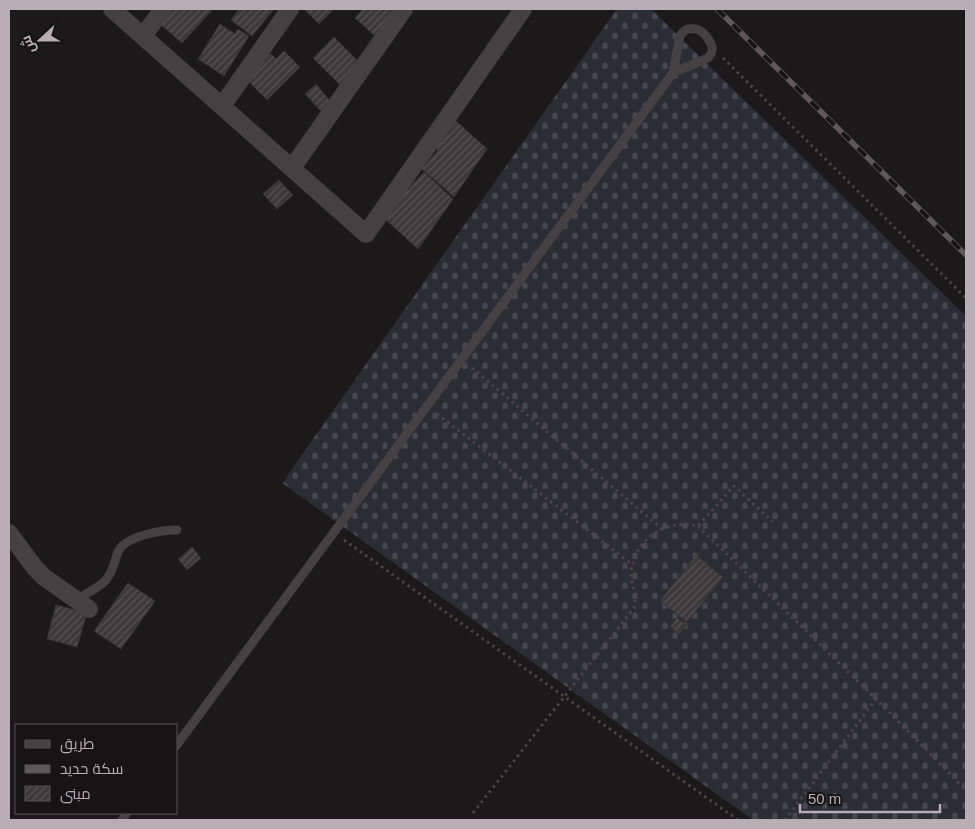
<svg xmlns="http://www.w3.org/2000/svg" width="975" height="829" font-family="Arial,Cairo,sans-serif">
	<style>
		.cemetery { fill: url(#cemetery-stones) }
		.building { fill: url(#building-hatch); stroke: #373334 }
		.lines { fill: none; stroke-linecap: round; stroke-linejoin: round }
		.path { stroke: #4c4548; stroke-width: 3; stroke-dasharray: 2.5 4; stroke-linecap: butt }
		.lane { stroke: #454042; stroke-width: 9 }
		.street { stroke: #454042; stroke-width: 18 }
		.rail-casing { stroke: #5f585b; stroke-width: 5.5 }
		.rail { stroke: #161415; stroke-width: 4; stroke-dasharray: 11; stroke-linecap: butt }
	</style>
	<defs>
		<pattern id="cemetery-stones" width="16" height="16" patternUnits="userSpaceOnUse" patternTransform="scale(1.25)"><rect width="16" height="16" fill="#2b2d35"/><path d="M2 7V4a2 2 0 0 1 4 0v3zM10 15v-3a2 2 0 0 1 4 0v3z" fill="#484950"/></pattern>
		<pattern id="building-hatch" width="6" height="6" patternUnits="userSpaceOnUse" patternTransform="scale(1.25)"><rect width="6" height="6" fill="#3d393a"/><path d="M-1 1l2-2M0 6l6-6M5 7l2-2" fill="none" stroke="#575354"/></pattern>
	</defs>
	<rect width="100%" height="100%" fill="#1b191a"/>
	<path class="cemetery" d="M617,9H651L966,316V820H753L282,483Z"/>
	<path class="building" d="M171,9H213L182,43L159,23Z
		M239,9H274L252,36L231,20Z
		M304,9H334L319,24Z
		M363,9H397L374,35L355,18Z
		M220,24L235,34L238,29L249,36L224,76L198,59Z
		M334,37L361,64L340,85L313,58Z
		M284,51L300,67L267,100L245,78L270,53L276,59Z
		M316,84L331,102L321,111L305,94Z
		M456,121L487,149L454,197L422,169L438,150L434,147Z
		M424,172L453,199L418,249L383,217Z
		M279,180L293,195L277,209L263,194Z
		M192,547L201,558L187,570L178,559Z
		M696,555L723,577L687,622L660,601Z
		M128,583L155,601L121,649L94,631Z
		M56,605L87,613L77,647L47,639Z
		M677,618L686,625L679,634L670,627Z"/>
	<g class="lines">
		<path class="path" d="M723,58L966,298
			M472,368L662,529
			M437,414L633,565
			M698,526L876,699L966,790
			M344,540L738,820
			M473,813L634,608C634,605 636,601 635,597C634,589 631,582 631,574C633,540 666,518 698,526L734,486L773,522
			M785,820L876,699"/>
		<path class="lane" d="M687,29C691,29 695,28 699,30C705,33 713,44 712,50C712,53 710,56 708,58L673,73L680,36L683,32Z
			M76,600C85,594 97,589 105,581C113,573 114,562 118,552C125,536 161,530 177,530
			M176,746L673,73
			M122,820L127,813"/>
		<path class="street" d="M112,9L366,234L523,9
			M143,36L163,9
			M222,106L290,9
			M292,168L404,9
			M9,533L35,568L44,577L89,609"/>
		<defs>
			<path id="rail" d="M717,9L966,255"/>
		</defs>
		<use href="#rail" class="rail-casing"/>
		<use href="#rail" class="rail"/>
	</g>
	<rect width="975" height="829" fill="none" stroke="#baadb3" stroke-width="20"/>
	<rect x="15" y="724" width="162" height="90" fill="#161415" stroke="#585154"/>
	<rect x="25" y="740" width="25" height="8" fill="#454042" stroke="#585154"/>
	<text x="60" y="749" font-size="15" fill="#baadb3">طريق</text>
	<rect x="25" y="765" width="25" height="8" fill="#5f585b" stroke="#585154"/>
	<text x="60" y="774" font-size="15" fill="#baadb3">سكة حديد</text>
	<rect x="25" y="786" width="25" height="15" fill="url(#building-hatch)" stroke="#585154"/>
	<text x="60" y="799" font-size="15" fill="#baadb3">مبنى</text>
	<g transform="translate(40 40) rotate(249)" stroke="#161415" stroke-width="4" paint-order="stroke">
	<path d="M0-4L9 19L0 12L-9 19Z" fill="#baadb3"/>
	<text y="-8" font-size="14" font-weight="bold" text-anchor="middle" fill="#baadb3">ش</text>
	</g>
	<path d="M800 804v8h140v-8" fill="none" stroke="#baadb3" stroke-width="2.5"/>
	<text x="808" y="804" font-size="15" fill="#baadb3" stroke="#161415" stroke-width="4" paint-order="stroke">50 m</text>
</svg>
